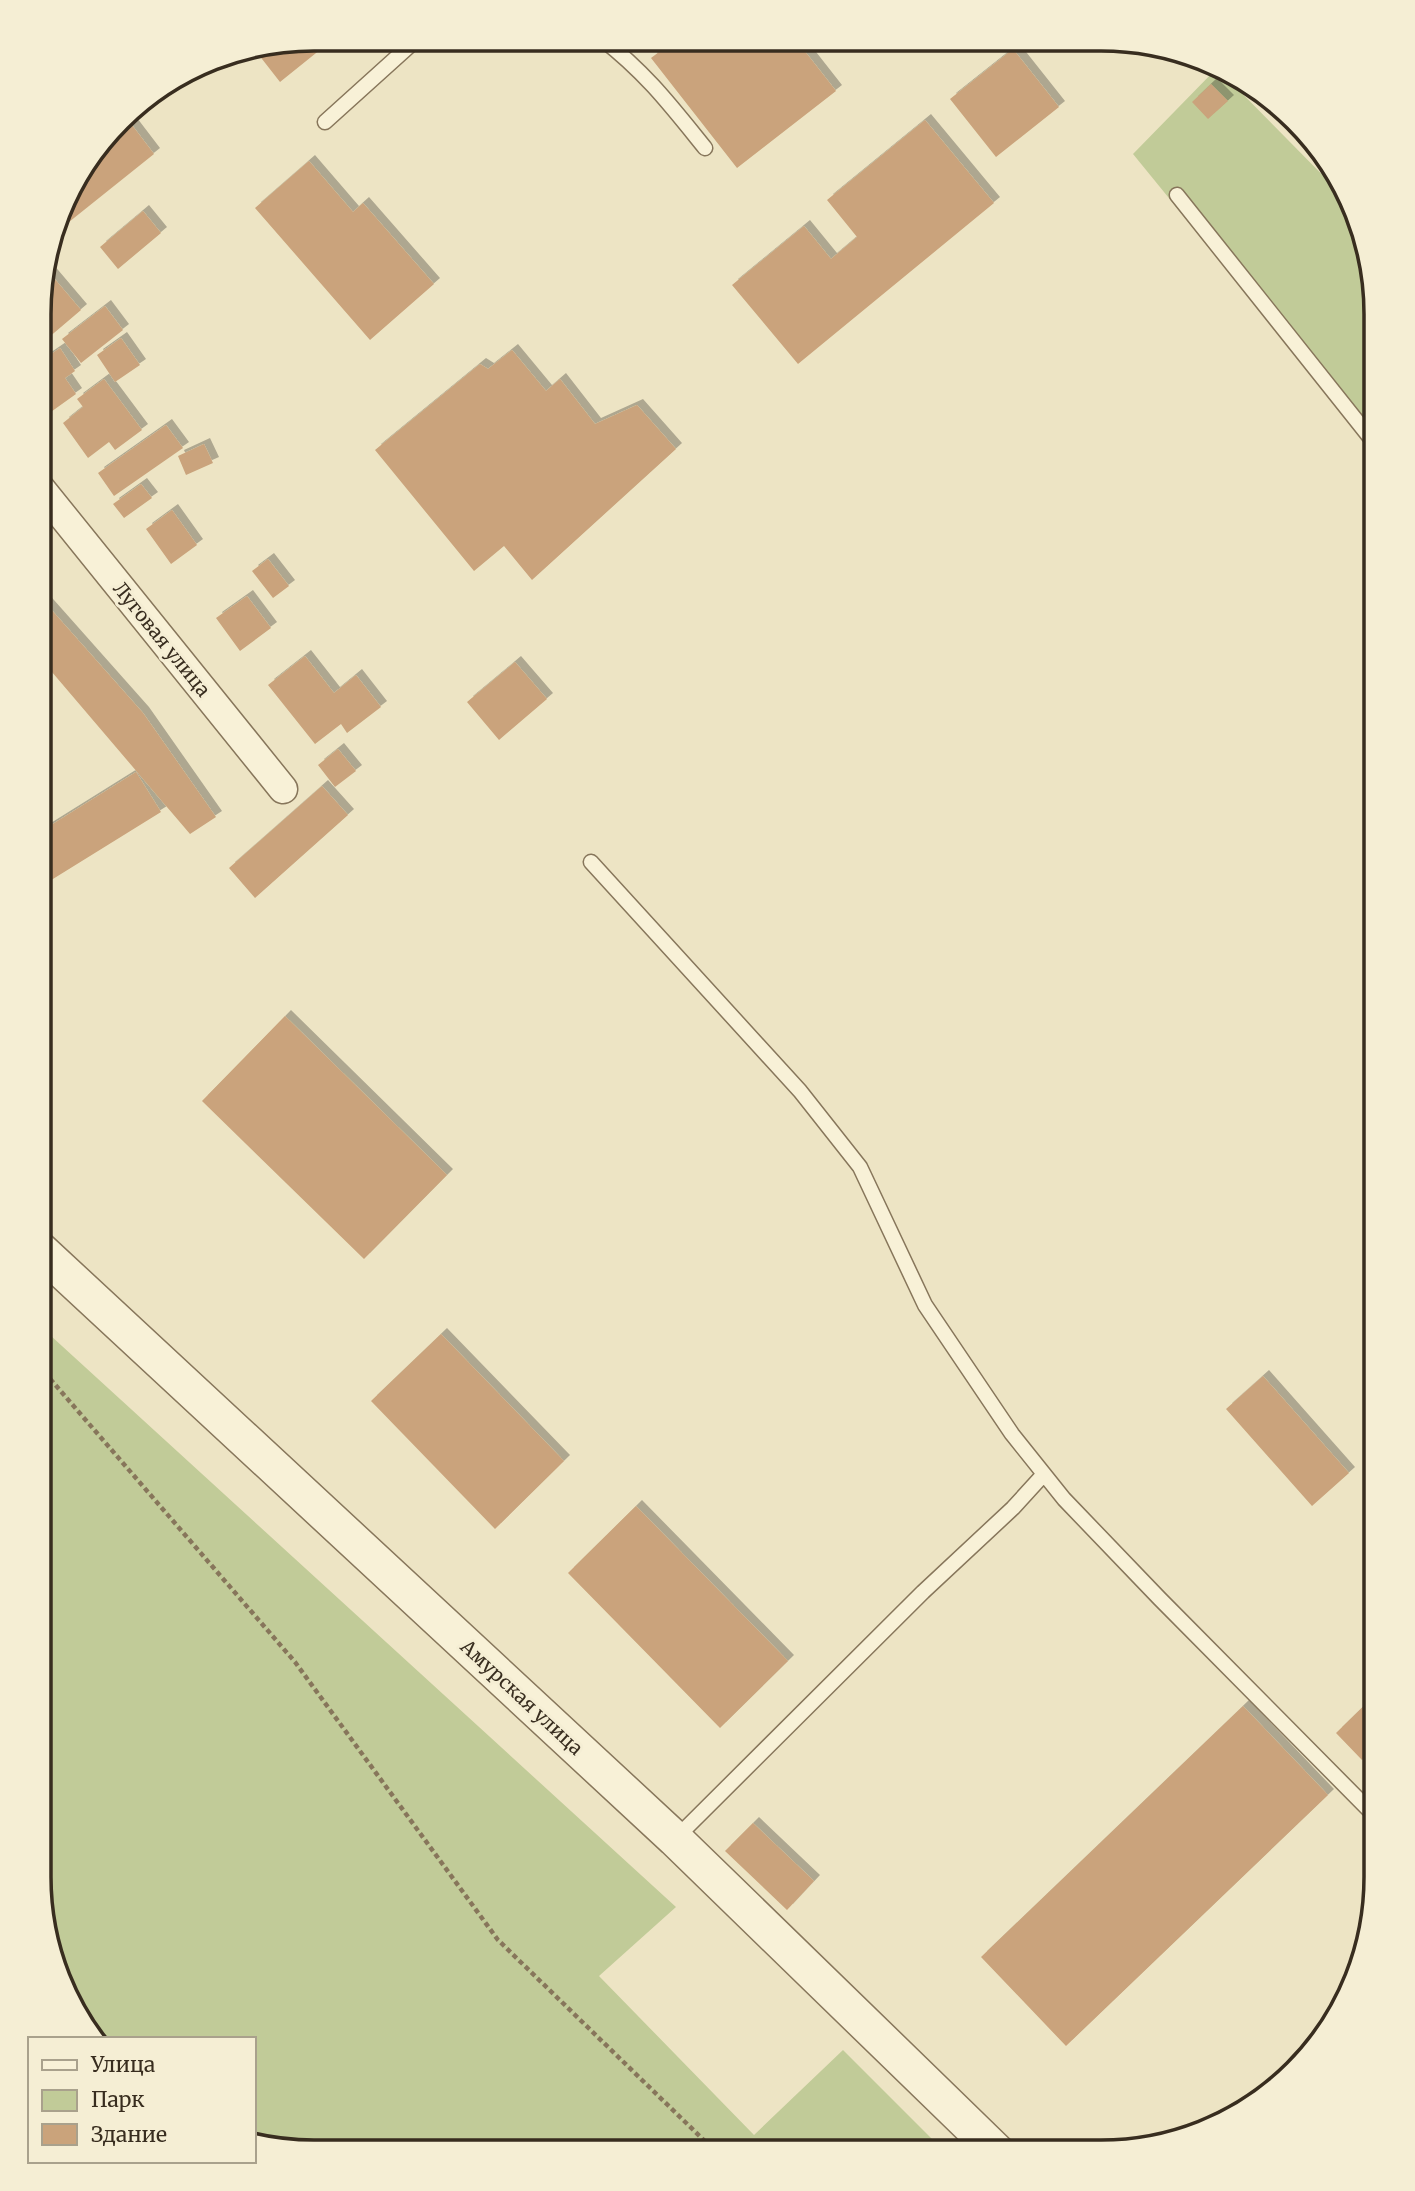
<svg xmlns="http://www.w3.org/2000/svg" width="1415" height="2191" font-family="Merriweather,serif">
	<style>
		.green { fill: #c1cb98 }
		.building { fill: #caa37b; filter: url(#shadow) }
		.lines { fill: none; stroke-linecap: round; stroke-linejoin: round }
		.service-casing { stroke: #87765b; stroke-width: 17 }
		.minor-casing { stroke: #87765b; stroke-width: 31 }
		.tertiary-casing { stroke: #87765b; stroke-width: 38 }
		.path { stroke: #87765b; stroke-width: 4.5; stroke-dasharray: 5 3.5; stroke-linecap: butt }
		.service { stroke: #f8f1d7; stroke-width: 14 }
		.minor { stroke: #f8f1d7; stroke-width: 28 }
		.tertiary { stroke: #f8f1d7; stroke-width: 35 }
		.labels { text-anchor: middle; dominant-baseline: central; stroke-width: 6; stroke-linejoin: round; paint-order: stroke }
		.street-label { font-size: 19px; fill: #382d1f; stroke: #f5eed4 }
		.rim { fill: none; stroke: #382d1f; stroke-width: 3.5 }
	</style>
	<defs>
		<filter id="shadow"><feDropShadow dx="6" dy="-6" stdDeviation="0" flood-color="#0004"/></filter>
	</defs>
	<rect width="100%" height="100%" fill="#ede4c4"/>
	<path class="green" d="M1217,68L1355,208L1376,313V452L1133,154Z
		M39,1325L676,1907L599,1976L754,2135L843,2050L945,2152L278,2150L254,2144V2039H92L60,1983L39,1878Z"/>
	<path class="building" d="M313,38L321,39L326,45L280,82L255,50Z
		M675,40H796L836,91L737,168L651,58Z
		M1013,49L1059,107L996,157L950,99Z
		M1211,84L1228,101L1208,119L1192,102Z
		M125,116L154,154L54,234L67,191Z
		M925,120L994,203L798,364L732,285L804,226L831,259L857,237L827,200Z
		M309,161L353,212L363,203L434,284L370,340L255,208Z
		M143,211L161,233L118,269L100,247Z
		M47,270L81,310L41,344V278Z
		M105,306L123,330L81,363L62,339Z
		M121,338L140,365L115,382L97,355Z
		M60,348L75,371L65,378L76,394L41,419V361Z
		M512,350L546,391L560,379L595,424L637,405L676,449L532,580L504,546L474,571L375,450L480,364L488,369Z
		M104,379L142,430L115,450L109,442L88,458L63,423L83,407L77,399Z
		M166,425L183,448L114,496L98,473Z
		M204,444L213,463L186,475L178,456Z
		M141,484L152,498L124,518L113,504Z
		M172,510L197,545L171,564L146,529Z
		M268,559L289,586L273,598L252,571Z
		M247,596L271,628L240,651L216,618Z
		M40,597L143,713L216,817L190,834L40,658Z
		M305,656L334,693L356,675L381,707L347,733L341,724L315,744L268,685Z
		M515,662L547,699L499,740L467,702Z
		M338,749L356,771L335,787L318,765Z
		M136,772L161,812L40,887V832Z
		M322,786L348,815L255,898L229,868Z
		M285,1016L447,1175L364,1259L202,1101Z
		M441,1334L564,1461L495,1529L371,1401Z
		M1263,1376L1349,1473L1312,1506L1226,1409Z
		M636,1506L788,1661L720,1728L568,1573Z
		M1376,1694V1746L1362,1760L1336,1733Z
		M1243,1706L1328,1795L1066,2046L981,1957Z
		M753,1823L814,1881L787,1910L725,1851Z"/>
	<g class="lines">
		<defs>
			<path id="service" d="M602,39C646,73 671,106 705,148
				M325,122L417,39
				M1177,195L1376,445
				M591,862L800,1091L860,1167L925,1305L1012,1434L1064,1499L1160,1599L1376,1817
				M676,1838L923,1592L1013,1508L1044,1474"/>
			<path id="minor" d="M41,489L283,789"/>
			<path id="tertiary" d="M39,1249L675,1839L997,2152"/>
		</defs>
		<use href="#service" class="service-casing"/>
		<use href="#minor" class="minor-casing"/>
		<use href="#tertiary" class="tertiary-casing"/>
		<path class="path" d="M39,1366L295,1662L498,1940L715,2151"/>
		<use href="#service" class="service"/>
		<use href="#minor" class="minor"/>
		<use href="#tertiary" class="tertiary"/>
	</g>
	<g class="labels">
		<g class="street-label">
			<text transform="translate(162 639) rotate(51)">Луговая улица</text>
			<text transform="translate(522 1697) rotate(43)">Амурская улица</text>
		</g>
	</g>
	<path d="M0 0H1415V2191H0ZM314 51H1101A263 263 0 0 1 1364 314V1877A263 263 0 0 1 1101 2140H314A263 263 0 0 1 51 1877V314A263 263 0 0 1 314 51Z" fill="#f5eed4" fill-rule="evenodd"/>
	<path class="rim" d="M314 51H1101A263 263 0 0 1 1364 314V1877A263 263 0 0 1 1101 2140H314A263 263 0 0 1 51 1877V314A263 263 0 0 1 314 51Z"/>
	<rect x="28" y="2037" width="228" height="126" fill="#f5eed4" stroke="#a9a18c" stroke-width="2"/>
	<rect x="42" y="2060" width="35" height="10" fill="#f8f1d7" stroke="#a9a18c" stroke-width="2"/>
	<text x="91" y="2072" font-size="21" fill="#382d1f">Улица</text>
	<rect x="42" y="2090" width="35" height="21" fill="#c1cb98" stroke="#a9a18c" stroke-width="2"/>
	<text x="91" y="2107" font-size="21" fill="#382d1f">Парк</text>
	<rect x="42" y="2124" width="35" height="21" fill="#caa37b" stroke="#a9a18c" stroke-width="2"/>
	<text x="91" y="2142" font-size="21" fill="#382d1f">Здание</text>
</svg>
